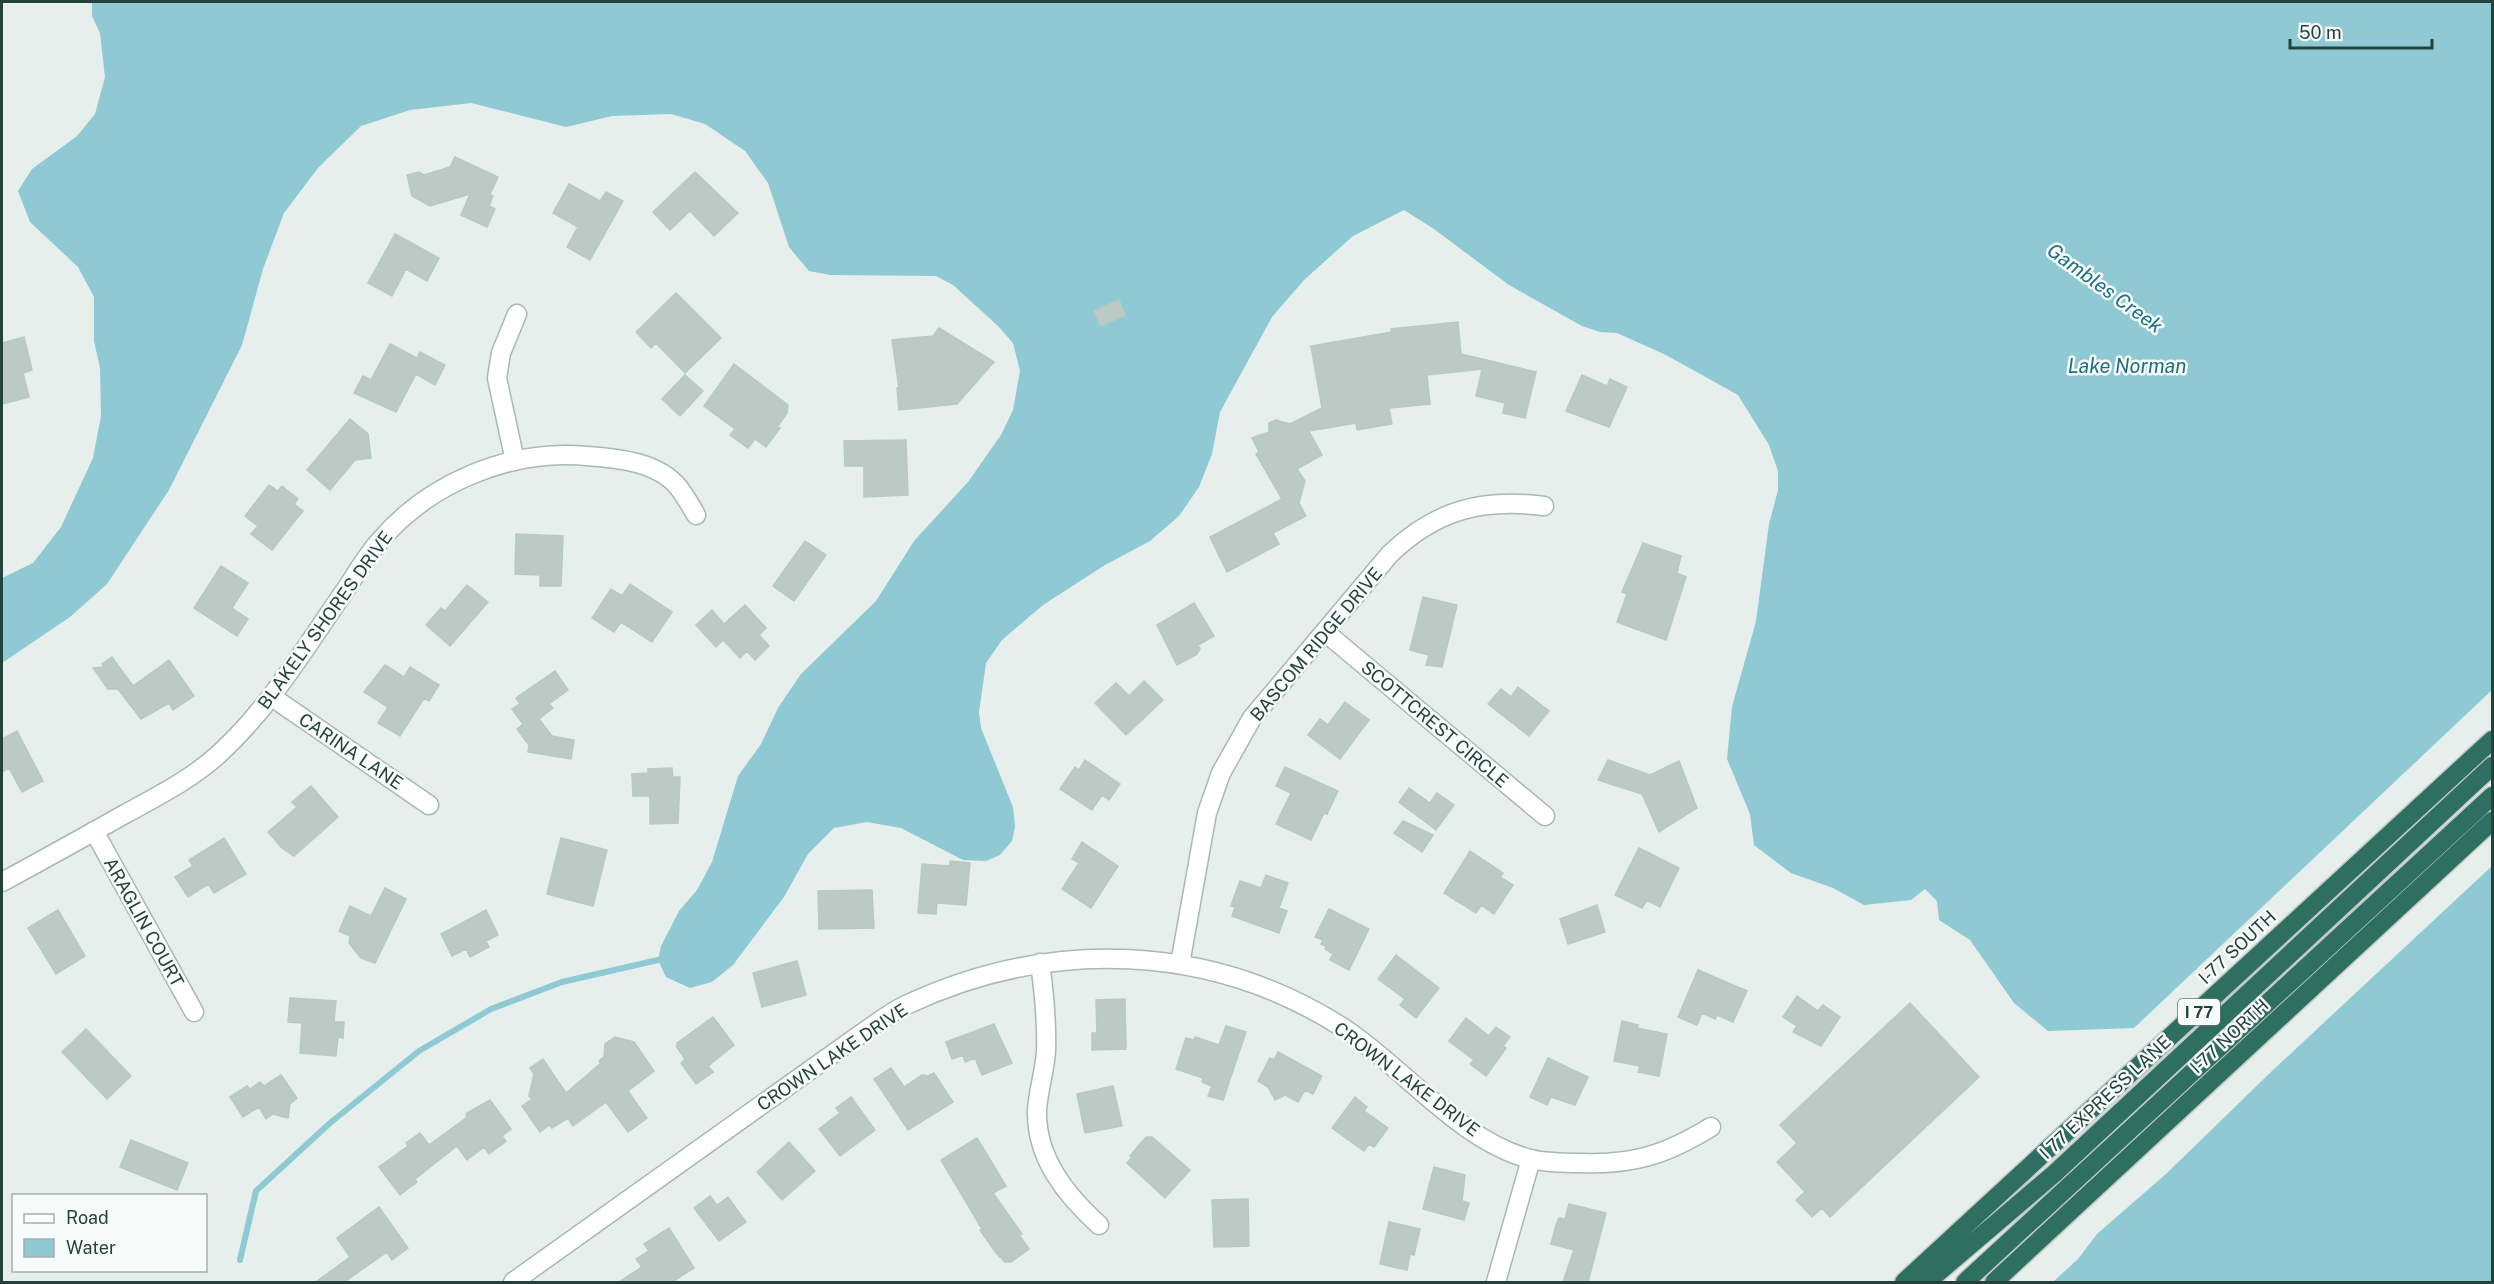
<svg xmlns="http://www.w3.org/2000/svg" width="2494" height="1284" font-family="'Public Sans',sans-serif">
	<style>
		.water { fill: #8ec9d4 }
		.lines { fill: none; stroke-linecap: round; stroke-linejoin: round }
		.stream { stroke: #8ec9d4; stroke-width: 6 }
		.building { fill: #bbcac4; stroke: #b8c9c2; stroke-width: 1.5 }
		.minor-casing { stroke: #a8b8b2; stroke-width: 21 }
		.motorway-casing { stroke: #c2cac8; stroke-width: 21 }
		.minor { stroke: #fff; stroke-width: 18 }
		.motorway { stroke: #2f6f62; stroke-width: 18 }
		.labels { text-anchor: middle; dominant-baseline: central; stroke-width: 5; stroke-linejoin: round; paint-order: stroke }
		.shield { fill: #f7fbf9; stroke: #637a73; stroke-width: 1.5 }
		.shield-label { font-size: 16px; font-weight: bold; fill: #24423a }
		.street-label { font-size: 18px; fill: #24423a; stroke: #f7fbf9 }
		.water-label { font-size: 20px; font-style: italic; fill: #1c6f80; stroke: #f7fbf9 }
	</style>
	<rect width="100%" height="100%" fill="#e6efeb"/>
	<path class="water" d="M92,2H2492V690L2134,1028L2048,1031L2014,1003L1970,940L1939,920L1937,901L1925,889L1911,900L1864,905L1833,888L1791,873L1754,845L1750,814L1727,759L1732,707L1756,621L1769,524L1778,490V471L1769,445L1738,395L1666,355L1617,333L1600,332L1582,326L1509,285L1434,229L1404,210L1353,236L1304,280L1272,317L1220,412L1212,454L1199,487L1179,516L1150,541L1105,565L1043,605L1002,640L986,663L979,712L981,728L1013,807L1015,827L1012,841L1000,855L986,861L963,860L901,828L867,822L834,828L808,854L784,897L733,965L712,982L690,988L666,977L658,960L661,946L679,911L697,890L712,862L738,776L761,744L778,708L801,674L876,601L914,541L968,482L1001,435L1013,410L1020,371L1013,343L998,326L953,285L936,276L830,275L809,271L789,247L768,183L745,151L705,124L671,114L612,116L566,127L471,103L410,110L361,126L318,168L284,213L263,269L242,345L169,490L107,584L70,617L2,663V578L33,563L61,527L93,458L101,416L100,368L94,341V297L78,267L30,222L18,191L32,169L77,136L95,114L105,77L100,33L92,16Z
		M2492,866V1282H2053L2078,1259L2097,1234L2166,1174L2273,1070Z"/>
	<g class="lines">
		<path class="stream" d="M240,1260L256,1191L330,1123L419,1051L491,1009L562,982L658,960"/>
	</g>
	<path class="building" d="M455,157L498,177L490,194L493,196L489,206L495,209L487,227L461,215L470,194L430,206L412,196L407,175L419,172L424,175L450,167Z
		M695,172L738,213L714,236L690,211L670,230L653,212Z
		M569,184L600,201L606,192L623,201L590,260L567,247L578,227L553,213Z
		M395,234L439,258L427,281L406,269L392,296L368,283Z
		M676,293L721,338L685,373L656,343L651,348L636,332Z
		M1119,300L1125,315L1101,326L1094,311Z
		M1458,322L1461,354L1536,372L1525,418L1503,413L1505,403L1476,396L1482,369L1427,375L1430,404L1389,408L1392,424L1357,430L1356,423L1309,431L1322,455L1297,469L1305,481L1299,503L1306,516L1273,533L1279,544L1227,572L1210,537L1282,499L1256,454L1259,452L1252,438L1269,432V423L1276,420L1290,424L1322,408L1311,346L1392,332L1391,329Z
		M939,328L994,362L957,404L899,410L897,388H899L892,340L933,336Z
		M24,337L32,370L23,373L29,397L2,404V343Z
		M390,344L417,358L420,352L445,365L435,385L416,374L396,412L354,393L363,376L371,380Z
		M734,364L788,405L787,413L777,427L780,428L766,447L755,439L748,448L730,435L735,429L704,406Z
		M685,375L703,391L680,416L662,399Z
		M1582,375L1607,386L1610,379L1627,387L1609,427L1566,411Z
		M350,419L368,434L371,458L355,460L330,490L307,470Z
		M906,440L908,495L864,497V466H845L844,441Z
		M269,485L278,491L282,486L298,499L294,504L303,511L272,550L251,534L258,526L245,516Z
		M516,534L563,536L561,586H540V575L515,574Z
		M805,541L826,555L794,601L773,586Z
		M1643,543L1681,556L1677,573L1686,577L1666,640L1617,622L1627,594L1622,592Z
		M221,566L248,583L232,608L248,619L237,636L194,608Z
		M630,584L672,612L652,642L621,622L614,632L592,618L611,589L622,596Z
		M467,585L488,602L450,646L426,625L441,608L445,611Z
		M1423,597L1457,605L1442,667L1426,665L1429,655L1410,650Z
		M1194,603L1214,636L1198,645L1200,649L1196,655L1177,665L1157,625Z
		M745,605L766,628L759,635L769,646L755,660L747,651L740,658L723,640L716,647L696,625L712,610L724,624Z
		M112,657L133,686L169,660L194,696L173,710L169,703L141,719L118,689H108L93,668L104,667L102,664Z
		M385,665L404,677L410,667L439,685L429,701L424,698L400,736L378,723L388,707L364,692Z
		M555,671L568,690L549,704L553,708L539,719L552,736L574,740L571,759L528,752L529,745L517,729L523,724L512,709L520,704L516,698Z
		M1144,681L1163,700L1126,735L1095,703L1116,683L1129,696Z
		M1518,687L1549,711L1529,736L1488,704L1501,689L1511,697Z
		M1345,702L1369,720L1340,759L1308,735L1320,719L1328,725Z
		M17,731L43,781L22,792L9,768L2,772V739Z
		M1085,760L1120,784L1109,800L1102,795L1092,810L1060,789L1075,767L1079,770Z
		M1608,760L1650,775L1679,761L1697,808L1659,832L1642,794L1598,780Z
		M1285,767L1338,791L1327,814L1324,813L1311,840L1276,824L1291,793L1276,786Z
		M672,768L673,777H680L678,823L650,824V796H633L632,774L648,773V769Z
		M311,786L338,817L294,856L282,848L268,832L297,807L292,802Z
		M1409,788L1430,803L1437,793L1454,805L1436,830L1399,802Z
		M1403,821L1433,835L1422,852L1394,833Z
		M224,838L246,874L214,893L208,884L188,897L175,877L193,866L189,860Z
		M561,838L607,850L593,906L547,894Z
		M1082,842L1118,866L1091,908L1062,889L1079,863L1072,859Z
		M1639,848L1679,868L1660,907L1647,900L1642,908L1615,895Z
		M1470,851L1503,873L1500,877L1513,885L1494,914L1481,905L1476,913L1444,893Z
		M950,861L970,863L966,905L937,903L936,914L918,913L922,864L950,866Z
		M1266,875L1288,883L1279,908L1287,911L1279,933L1232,916L1235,907L1231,906L1240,881L1261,888Z
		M385,888L406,899L375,963L361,958L349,943L350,936L339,931L350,906L371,916Z
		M872,890L874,928L819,929L818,891Z
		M1597,905L1605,932L1568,944L1560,919Z
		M1329,909L1369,929L1349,970L1330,960L1333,954L1325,949L1326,946L1321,944L1323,940L1315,937Z
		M58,910L85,956L56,974L28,928Z
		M486,910L498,935L486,941L489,947L470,957L466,949L452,956L441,934Z
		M1396,955L1439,988L1416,1018L1400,1005L1405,999L1378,979Z
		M797,961L806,995L762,1007L753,973Z
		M1698,970L1747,991L1733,1022L1717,1015L1715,1019L1702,1013L1697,1025L1678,1017Z
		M1797,996L1818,1011L1823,1005L1840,1017L1821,1046L1793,1032L1797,1026L1783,1017Z
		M290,998L336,1001L334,1022H344L343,1038L338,1037L336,1056L300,1053L302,1023L288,1022Z
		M1125,999L1126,1049L1092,1050V1033H1097L1096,1000Z
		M1910,1003L1979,1077L1830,1217L1822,1208L1812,1217L1796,1200L1805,1192L1777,1162L1797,1143L1780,1125Z
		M713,1017L734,1045L708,1066L713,1072L696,1084L681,1063L685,1059L676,1046L679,1045L677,1043Z
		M1466,1018L1489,1036L1496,1027L1510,1037L1503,1046L1506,1048L1486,1076L1470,1064L1474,1060L1449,1041Z
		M1622,1021L1638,1025L1637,1028L1667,1034L1659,1076L1638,1072L1640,1066L1614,1061Z
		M994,1024L1012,1063L982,1075L975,1058L965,1062L963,1055L952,1059L946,1042Z
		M1226,1026L1246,1032L1223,1100L1208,1096L1212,1086L1202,1082L1203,1078L1176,1069L1186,1038L1194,1040L1195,1037L1219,1045Z
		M86,1029L131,1076L107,1099L62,1052Z
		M615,1037L634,1042L654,1071L628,1091L647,1118L628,1132L606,1102L573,1126L568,1118L552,1128L549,1125L540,1132L522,1106L532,1099L529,1096L534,1074L530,1068L543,1059L566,1093L601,1063L599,1061L604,1057L605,1044Z
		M1278,1052L1322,1076L1313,1094L1305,1090L1298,1102L1285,1095L1275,1100L1268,1087L1258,1081L1270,1058L1274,1060Z
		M1548,1058L1588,1077L1575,1105L1551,1097L1547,1105L1530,1097Z
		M891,1068L904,1087L922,1075L928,1076L934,1073L953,1102L908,1130L874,1079Z
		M281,1075L297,1098L290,1104L288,1118L273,1114L266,1119L259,1107L243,1117L230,1097L247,1086L250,1089L260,1082L264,1086Z
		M1113,1086L1122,1126L1085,1133L1077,1094Z
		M851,1097L875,1130L840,1156L819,1129L840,1113L836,1108Z
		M1355,1097L1367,1107L1364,1111L1388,1128L1374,1147L1369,1144L1364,1151L1332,1128Z
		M490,1100L511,1129L502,1136L506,1141L489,1154L484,1147L467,1160L457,1146L415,1179L417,1182L400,1195L379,1167L408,1146L406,1143L420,1133L429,1145L466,1118L467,1113Z
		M1146,1137H1152L1190,1170L1165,1198L1127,1163L1132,1157L1130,1156Z
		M977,1138L1006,1186L993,1193L1022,1234L1019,1235L1029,1249L1011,1262H1005L996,1253L980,1230L982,1229L941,1160Z
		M131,1140L188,1163L177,1190L120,1167Z
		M789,1142L815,1171L782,1200L757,1172Z
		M1434,1167L1465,1175L1462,1201L1469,1203L1464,1220L1423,1209Z
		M710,1196L717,1205L728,1197L746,1222L719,1241L694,1208Z
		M1248,1199L1249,1246L1214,1247L1212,1200Z
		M1569,1204L1606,1213L1588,1282H1563L1574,1250L1551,1244L1556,1225L1559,1218L1565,1219Z
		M379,1207L408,1248L392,1260L387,1252L344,1282H316L350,1257L337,1238Z
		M1389,1222L1420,1229L1414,1255L1410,1254L1407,1270L1380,1264Z
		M669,1228L694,1268L672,1282H619L642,1267L636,1259L649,1251L644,1244Z"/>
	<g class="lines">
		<defs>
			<path id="minor" d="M515,461L497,378L501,353L517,314
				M1325,632L1545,816
				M272,697L429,805
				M94,831L194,1012
				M2,882C43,860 84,837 125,814C158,796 192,779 220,753C270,707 305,648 344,592C355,576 365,558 378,543C428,483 509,449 587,456C617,458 659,462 679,488C685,496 691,506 696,515
				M1040,963C1044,992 1047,1021 1046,1051C1045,1071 1038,1090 1037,1111C1036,1158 1066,1195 1099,1225
				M1180,964L1207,813L1221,773L1252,718L1390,554C1436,510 1482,498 1544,506
				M513,1282L851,1041C869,1029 887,1014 906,1005C1049,938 1211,942 1345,1029C1404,1068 1459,1140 1530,1159C1547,1163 1565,1163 1582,1163C1634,1165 1667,1154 1711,1127
				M1496,1282L1531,1159"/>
			<path id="motorway" d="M1904,1282L2492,740
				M1927,1282L2055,1173L2492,766
				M1965,1282L2492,796
				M1994,1282L2492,821"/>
		</defs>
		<use href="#minor" class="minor-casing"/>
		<use href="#motorway" class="motorway-casing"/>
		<use href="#minor" class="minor"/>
		<use href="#motorway" class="motorway"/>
	</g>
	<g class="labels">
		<rect class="shield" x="2178" y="999" width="42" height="26" rx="4.5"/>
		<g class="shield-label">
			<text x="2199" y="1012">I 77</text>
		</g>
		<g class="street-label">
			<text transform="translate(325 620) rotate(-54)">BLAKELY SHORES DRIVE</text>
			<text transform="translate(1316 644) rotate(-50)">BASCOM RIDGE DRIVE</text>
			<text transform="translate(1435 724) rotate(40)">SCOTTCREST CIRCLE</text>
			<text transform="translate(351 751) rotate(34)">CARINA LANE</text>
			<text transform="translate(144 922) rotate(61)">ARAGLIN COURT</text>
			<text transform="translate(2237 947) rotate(-43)">I-77 SOUTH</text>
			<text transform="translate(2229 1036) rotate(-43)">I-77 NORTH</text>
			<text transform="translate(832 1057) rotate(-34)">CROWN LAKE DRIVE</text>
			<text transform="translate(1407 1079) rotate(37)">CROWN LAKE DRIVE</text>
			<text transform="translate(2105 1097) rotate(-43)">I 77 EXPRESS LANE</text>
		</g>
		<g class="water-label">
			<text transform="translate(2105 288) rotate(36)">Gambles Creek</text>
			<text x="2127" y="366">Lake Norman</text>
		</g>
	</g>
	<rect width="2494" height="1284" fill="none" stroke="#24423a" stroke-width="6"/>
	<rect x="12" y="1194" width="195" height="78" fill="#f7fbf9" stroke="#a3b1ad" stroke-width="1.5"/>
	<rect x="24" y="1214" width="30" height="9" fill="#ffffff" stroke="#a3b1ad" stroke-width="1.5"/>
	<text x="66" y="1224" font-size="18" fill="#24423a">Road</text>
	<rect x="24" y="1239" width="30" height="18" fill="#8ec9d4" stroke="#a3b1ad" stroke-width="1.5"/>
	<text x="66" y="1254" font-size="18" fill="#24423a">Water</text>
	<path d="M2290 39v9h142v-9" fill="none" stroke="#24423a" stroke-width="3"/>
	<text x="2299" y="39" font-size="18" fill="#24423a" stroke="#f7fbf9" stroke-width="4.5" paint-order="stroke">50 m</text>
</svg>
